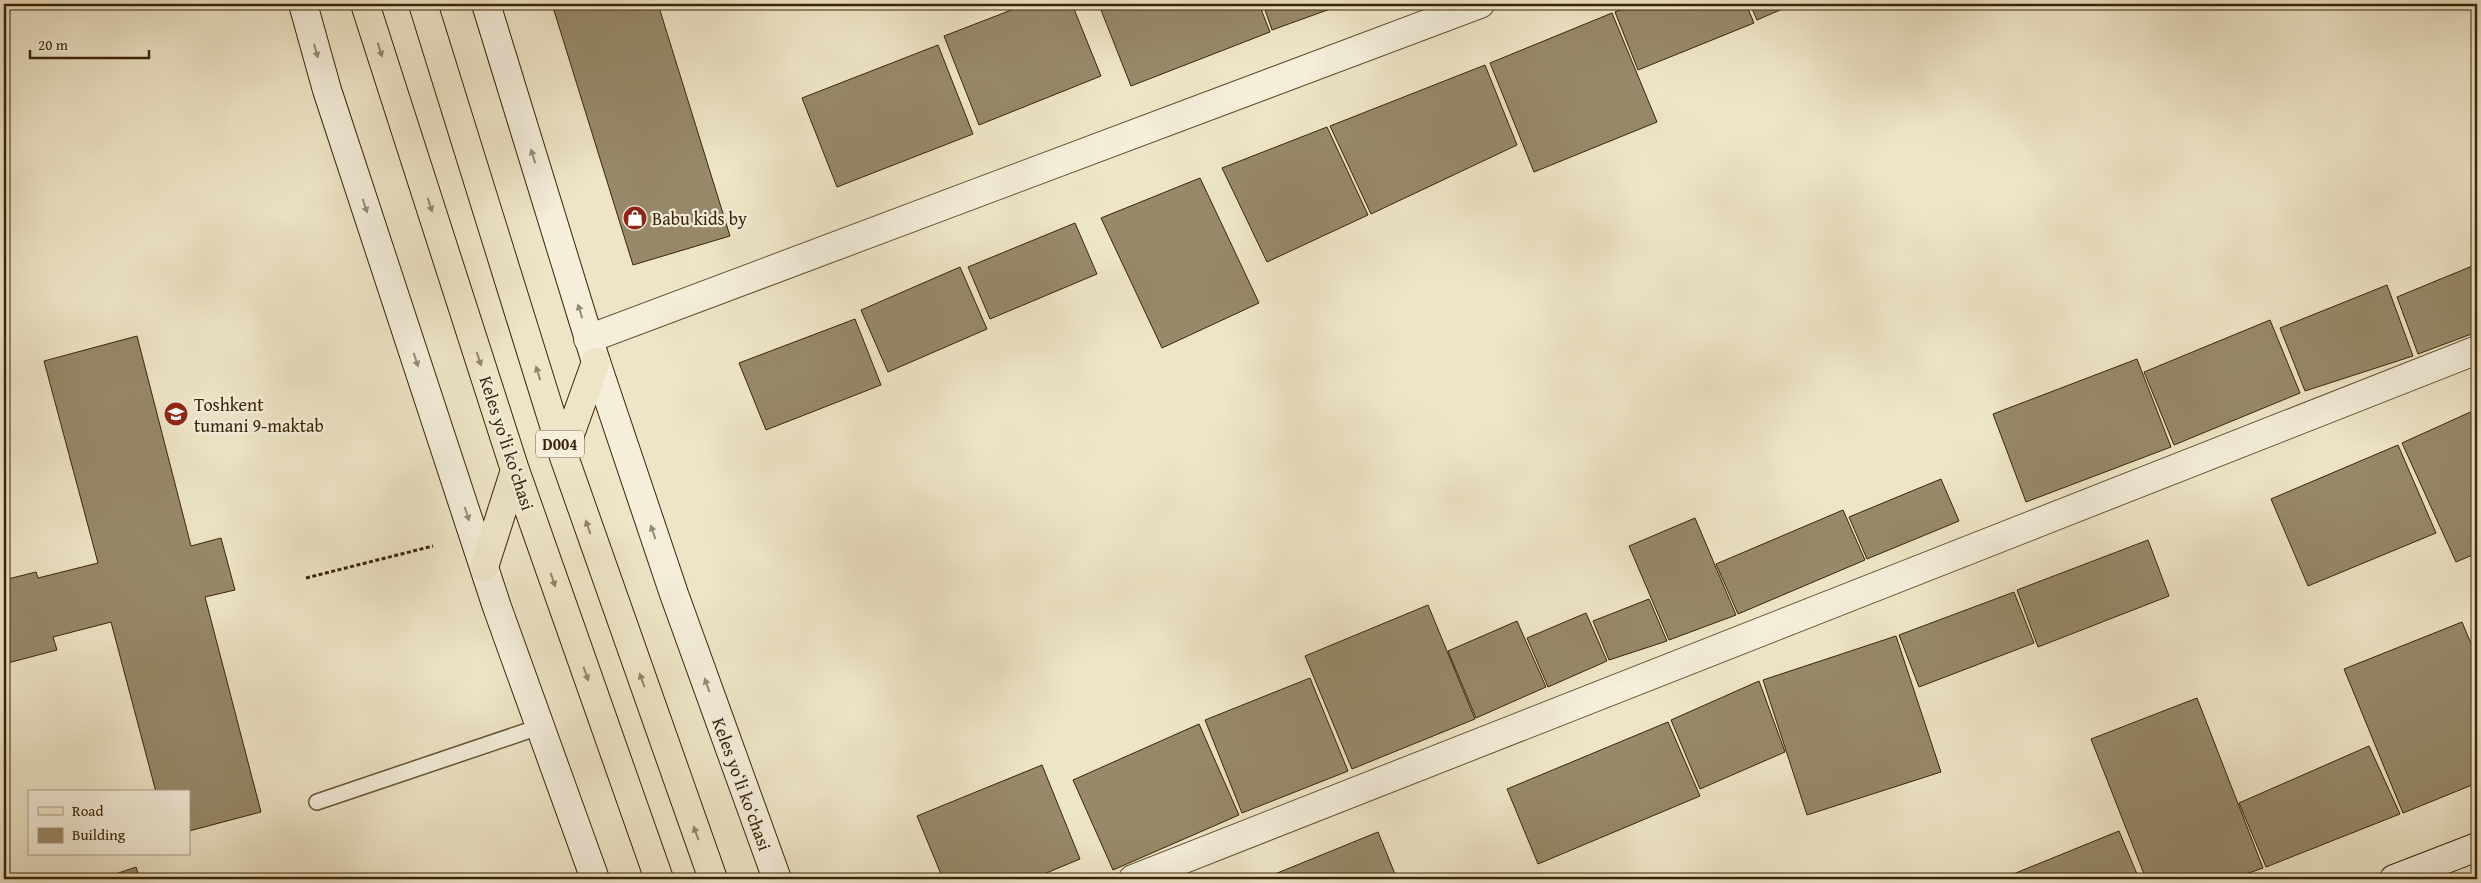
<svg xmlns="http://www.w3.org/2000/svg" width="2481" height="883" font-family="'Gentium Book Plus',serif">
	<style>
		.building { fill: #97896a; stroke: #392505 }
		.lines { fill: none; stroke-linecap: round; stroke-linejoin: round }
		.lane-casing { stroke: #665536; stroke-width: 18 }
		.street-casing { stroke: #665536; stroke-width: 30 }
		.secondary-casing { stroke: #392505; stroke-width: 30 }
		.primary-casing { stroke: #392505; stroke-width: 30 }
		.path { stroke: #392505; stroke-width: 3; stroke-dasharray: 4 2.5; stroke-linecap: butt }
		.lane { stroke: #f4eedb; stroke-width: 15 }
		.street { stroke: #f4eedb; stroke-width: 28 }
		.secondary { stroke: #f4eedb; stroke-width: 28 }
		.primary { stroke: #eee5c8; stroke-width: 28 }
		.oneway { fill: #948566 }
		.oneway2 { fill: #968a70 }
		.labels { text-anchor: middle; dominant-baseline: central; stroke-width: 4.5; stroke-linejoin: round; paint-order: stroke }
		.shield { fill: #f4eedb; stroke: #716145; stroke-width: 1 }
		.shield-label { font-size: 16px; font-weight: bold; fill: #392505 }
		.poi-label { font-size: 18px; fill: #392505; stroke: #f4eedb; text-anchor: start }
		.street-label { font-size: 18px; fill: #392505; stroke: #f4eedb }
	</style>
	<rect width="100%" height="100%" fill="#eee5c8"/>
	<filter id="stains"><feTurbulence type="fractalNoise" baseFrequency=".004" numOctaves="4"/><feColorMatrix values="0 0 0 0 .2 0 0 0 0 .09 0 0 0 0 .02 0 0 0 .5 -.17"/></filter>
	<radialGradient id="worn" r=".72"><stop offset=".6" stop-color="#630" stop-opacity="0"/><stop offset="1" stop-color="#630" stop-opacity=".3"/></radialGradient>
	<path class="building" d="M552,4H658L730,236L633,265Z
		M1027,4H1072L1101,76L979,125L944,36Z
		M1116,4H1259L1270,32L1131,86L1101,10Z
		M1263,4H1344L1272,30Z
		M1634,4H1746L1754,23L1638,70L1615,12Z
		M1750,4H1794L1757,20Z
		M1612,13L1657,122L1534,172L1490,63Z
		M938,45L973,134L837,187L802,98Z
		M1485,65L1517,145L1371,214L1330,126Z
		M1327,127L1368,215L1267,262L1222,168Z
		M1200,178L1259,303L1162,348L1101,218Z
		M1075,223L1097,274L990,319L968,267Z
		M2477,264V332L2418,354L2397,297Z
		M960,267L987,329L888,372L861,310Z
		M2387,285L2413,356L2305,391L2280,328Z
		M855,319L881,385L766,430L739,363Z
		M2270,320L2300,393L2174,445L2144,372Z
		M137,336L191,546L221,538L235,590L205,597L261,812L189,831V792H156L111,622L53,637L57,650L4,664V580L36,572L38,578L98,563L44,361Z
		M2137,359L2171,447L2026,502L1993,414Z
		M2477,409V553L2456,562L2402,443Z
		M2398,445L2436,533L2308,586L2271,499Z
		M1941,479L1959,521L1867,559L1849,517Z
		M1843,510L1865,560L1738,614L1716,564Z
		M1695,518L1736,615L1669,640L1629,546Z
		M2148,540L2169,596L2038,647L2017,590Z
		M2014,592L2034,643L1919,687L1899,635Z
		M1649,599L1667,641L1609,660L1593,621Z
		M1428,605L1475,719L1352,769L1305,656Z
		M1586,613L1607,661L1548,687L1527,638Z
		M1517,621L1546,687L1476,718L1448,651Z
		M2462,622L2477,658V783L2403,813L2344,669Z
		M1896,636L1941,772L1807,815L1763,680Z
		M1310,678L1348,771L1242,813L1205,720Z
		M1759,681L1785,752L1700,789L1671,720Z
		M2197,698L2263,868L2232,879H2146L2091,739Z
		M1668,722L1700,796L1538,864L1507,789Z
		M1199,724L1239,815L1113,870L1073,780Z
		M2369,746L2400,814L2266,867L2239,803Z
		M1042,765L1080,859L1032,879H943L917,816Z
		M2119,831L2139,879H2001Z
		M1378,832L1397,879H1271L1270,876Z
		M136,867L140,879H101Z
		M1990,875L1991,879H1979Z"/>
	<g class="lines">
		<defs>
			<path id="lane" d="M317,802L539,727"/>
			<path id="street" d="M588,339L1480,4
				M1133,879L2477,350"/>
			<path id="secondary" d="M303,4L327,90L497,607L595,879
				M486,4L596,362L674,594L777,879
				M2394,879L2477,847"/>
			<path id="primary" d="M365,4L515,470L659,879
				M423,4L563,454L713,879
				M563,454L596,362
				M484,567L515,470"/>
		</defs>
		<use href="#lane" class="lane-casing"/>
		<use href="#street" class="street-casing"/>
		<use href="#secondary" class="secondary-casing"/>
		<use href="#primary" class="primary-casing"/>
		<path class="path" d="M306,578L433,546"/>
		<use href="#lane" class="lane"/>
		<use href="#street" class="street"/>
		<use href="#secondary" class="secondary"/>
		<use href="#primary" class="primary"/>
	</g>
	<defs><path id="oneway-solid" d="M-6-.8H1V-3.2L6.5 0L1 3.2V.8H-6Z" transform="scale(1.25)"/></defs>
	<g class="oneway">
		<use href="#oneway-solid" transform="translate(380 50) rotate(72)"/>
		<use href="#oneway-solid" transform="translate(430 205) rotate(72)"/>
		<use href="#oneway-solid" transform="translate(479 359) rotate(72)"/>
		<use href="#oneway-solid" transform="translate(538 373) rotate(-107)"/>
		<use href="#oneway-solid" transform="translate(588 527) rotate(-109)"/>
		<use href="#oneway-solid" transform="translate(553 580) rotate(71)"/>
		<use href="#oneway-solid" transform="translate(586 674) rotate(70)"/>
		<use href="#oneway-solid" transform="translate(642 680) rotate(-110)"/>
		<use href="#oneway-solid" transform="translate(696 833) rotate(-110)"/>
	</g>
	<g class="oneway2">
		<use href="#oneway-solid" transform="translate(316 51) rotate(74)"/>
		<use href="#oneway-solid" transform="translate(533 156) rotate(-107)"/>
		<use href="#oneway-solid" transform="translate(365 206) rotate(72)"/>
		<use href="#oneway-solid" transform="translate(580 311) rotate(-107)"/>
		<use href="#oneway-solid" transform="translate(416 360) rotate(72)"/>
		<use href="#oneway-solid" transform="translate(467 514) rotate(72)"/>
		<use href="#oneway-solid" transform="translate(653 532) rotate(-109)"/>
		<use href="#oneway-solid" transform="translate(707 685) rotate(-110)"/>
	</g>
	<defs>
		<symbol id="shop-disc" viewBox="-11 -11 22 22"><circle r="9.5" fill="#8f2418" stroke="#f4eedb"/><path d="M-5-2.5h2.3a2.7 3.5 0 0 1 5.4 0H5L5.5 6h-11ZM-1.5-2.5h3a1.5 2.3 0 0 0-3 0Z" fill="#fff"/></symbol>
		<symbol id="school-disc" viewBox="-11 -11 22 22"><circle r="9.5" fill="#8f2418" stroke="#f4eedb"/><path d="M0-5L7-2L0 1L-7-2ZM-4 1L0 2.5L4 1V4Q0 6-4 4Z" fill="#fff"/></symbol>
	</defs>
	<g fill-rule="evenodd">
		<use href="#shop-disc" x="621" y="204" width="28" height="28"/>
		<use href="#school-disc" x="162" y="400" width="28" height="28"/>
	</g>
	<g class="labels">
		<rect class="shield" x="536" y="430.5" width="48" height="27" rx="4"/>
		<g class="shield-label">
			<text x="560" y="444">D004</text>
		</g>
		<g class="poi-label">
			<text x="652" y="218">Babu kids by</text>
			<text x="194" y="404">Toshkent<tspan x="194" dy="21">tumani 9-maktab</tspan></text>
		</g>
		<g class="street-label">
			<text transform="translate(507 443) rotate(72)">Keles yoʻli koʻchasi</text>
			<text transform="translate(742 784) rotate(70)">Keles yoʻli koʻchasi</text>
		</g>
	</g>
	<rect width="2481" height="883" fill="none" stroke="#eee5c8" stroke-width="20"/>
	<rect x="5" y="5" width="2471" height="873" fill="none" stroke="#392505" stroke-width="2.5"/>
	<rect x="10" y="10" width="2461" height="863" fill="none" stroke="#392505"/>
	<rect x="28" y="790" width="162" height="65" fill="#f4eedb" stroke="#a99e85"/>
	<rect x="38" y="807" width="25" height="8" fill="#eee5c8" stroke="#a99e85"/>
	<text x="72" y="816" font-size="15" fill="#392505">Road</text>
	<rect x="38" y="828" width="25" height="15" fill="#97896a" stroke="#a99e85"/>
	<text x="72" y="840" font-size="15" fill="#392505">Building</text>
	<path d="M30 50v8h119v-8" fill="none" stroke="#392505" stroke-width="2.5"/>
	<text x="38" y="50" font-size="15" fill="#392505" stroke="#f4eedb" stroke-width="4" paint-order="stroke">20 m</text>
	<rect width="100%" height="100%" filter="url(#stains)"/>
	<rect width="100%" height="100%" fill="url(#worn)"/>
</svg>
